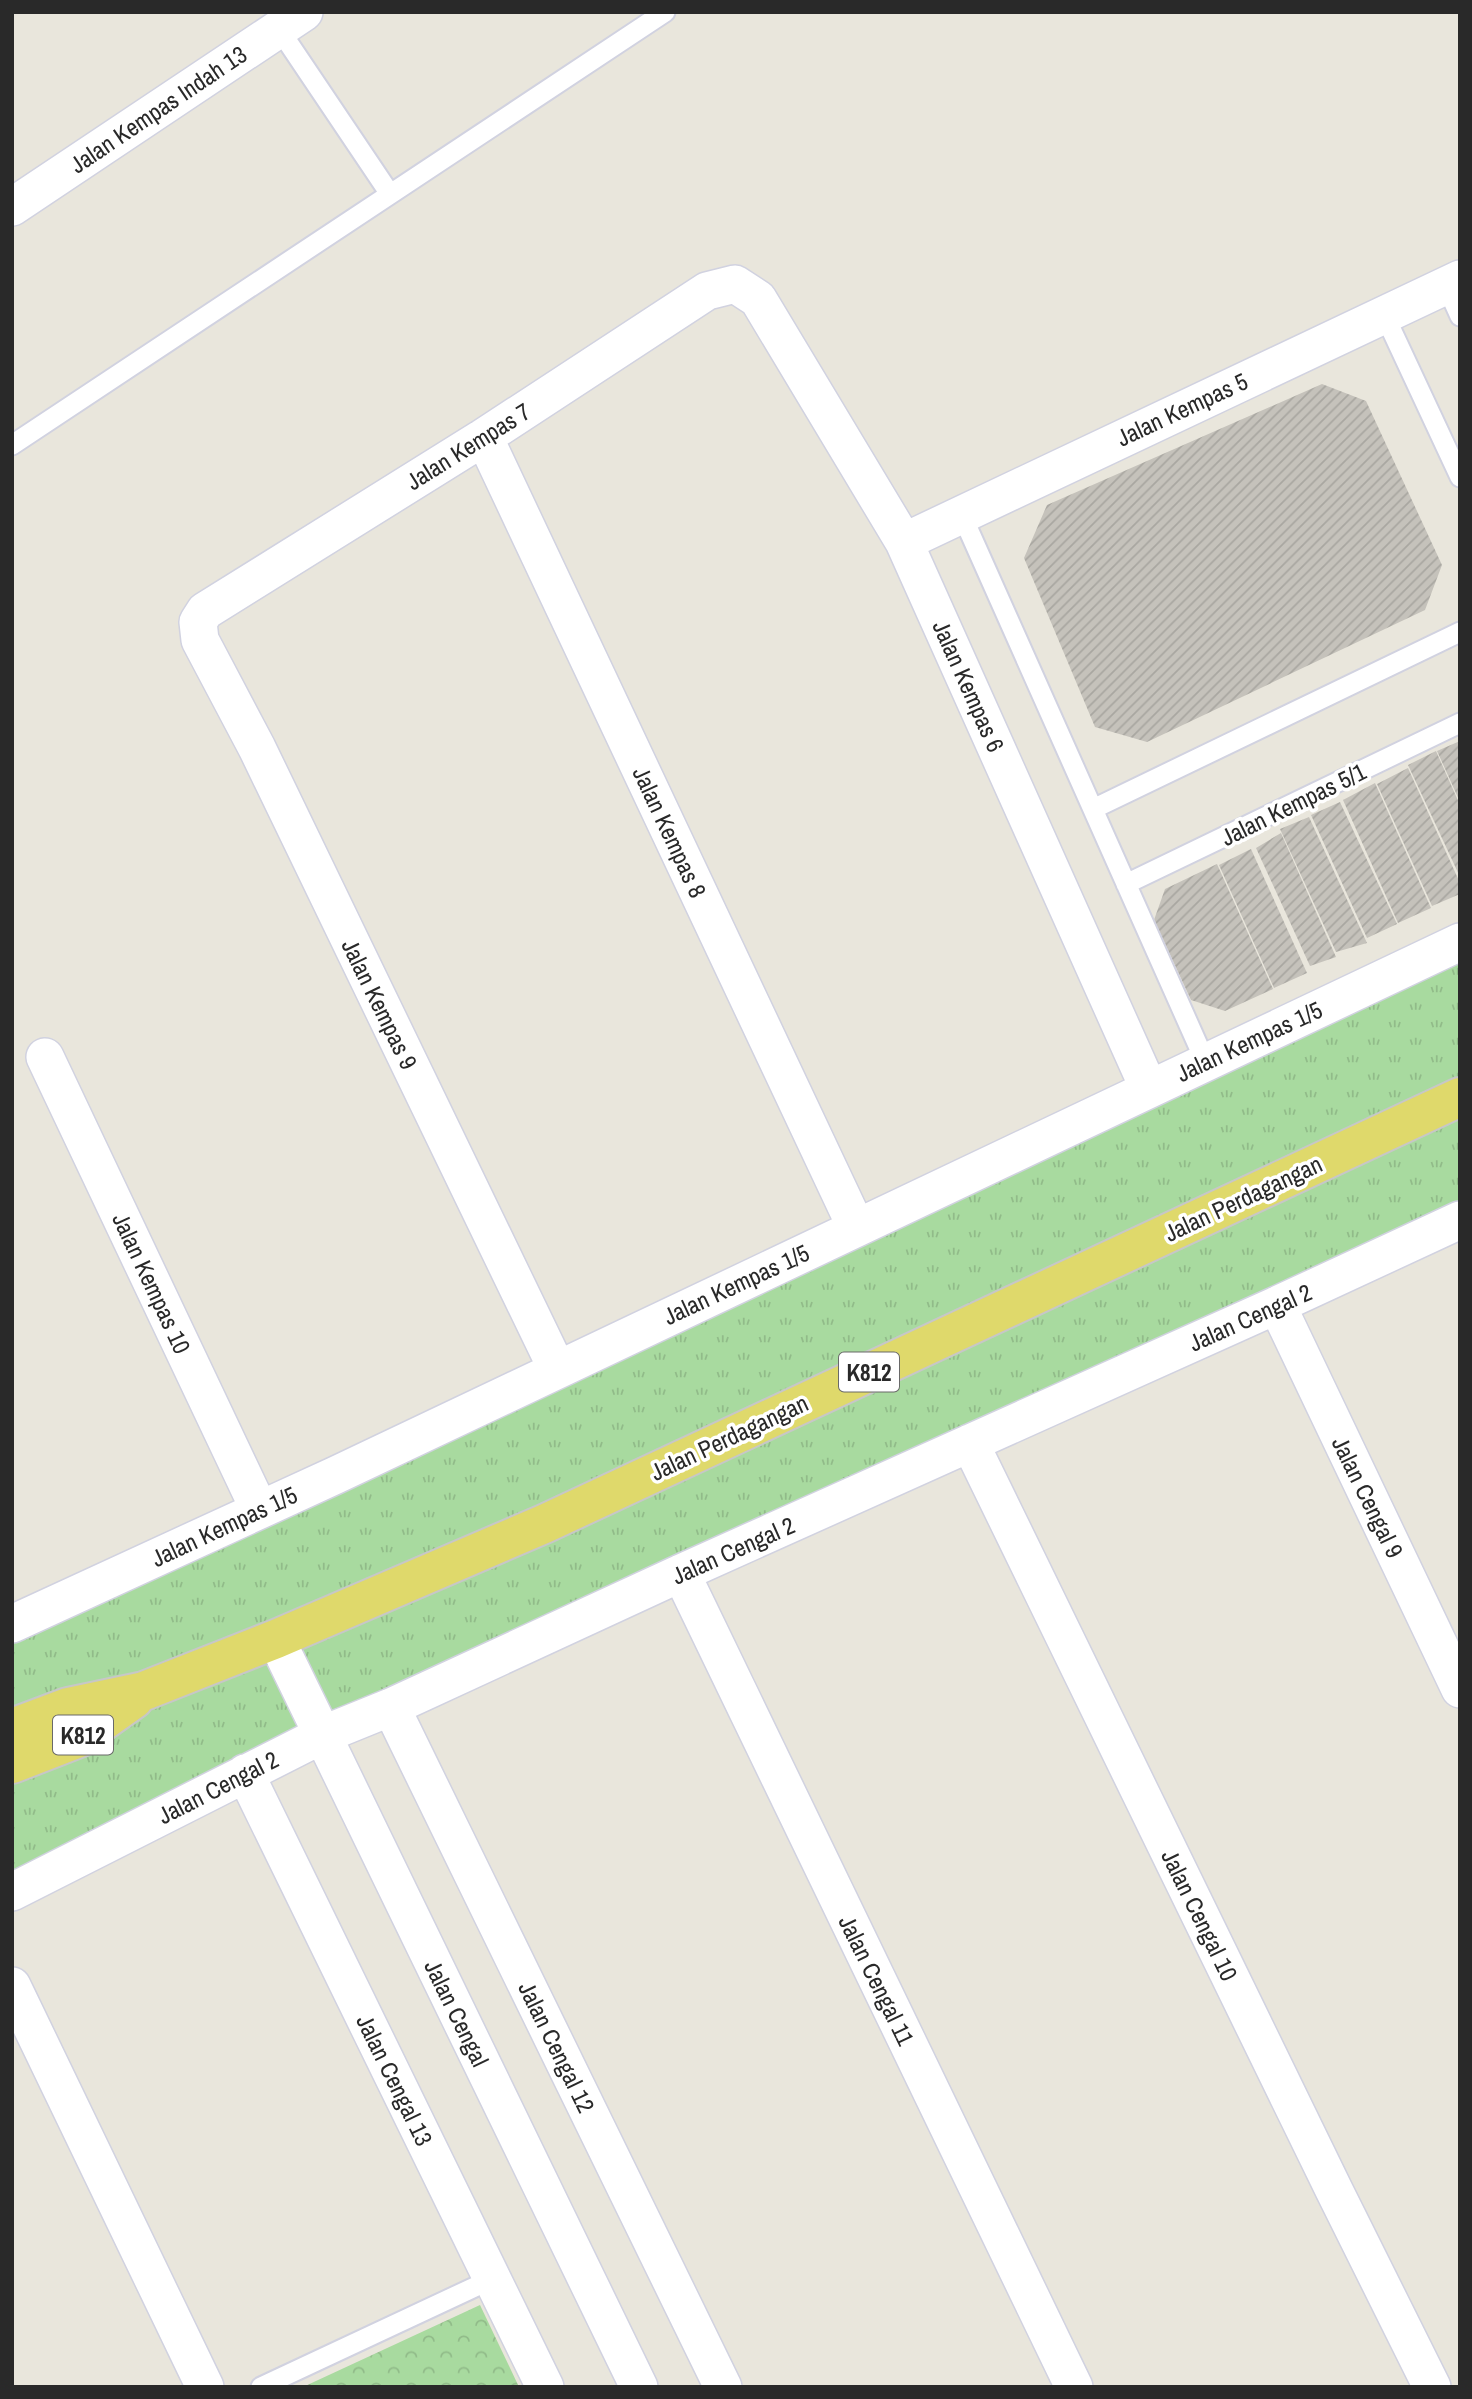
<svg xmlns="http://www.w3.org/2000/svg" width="1472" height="2399" font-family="'Archivo Narrow',sans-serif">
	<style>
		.grass { fill: url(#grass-tufts) }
		.park { fill: url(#park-crowns) }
		.building { fill: url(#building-hatch) }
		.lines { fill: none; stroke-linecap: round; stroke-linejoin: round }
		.lane-casing { stroke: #d1d2e0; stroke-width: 23 }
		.street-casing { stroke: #d1d2e0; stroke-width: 40 }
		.primary-casing { stroke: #c7c7c7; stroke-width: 42 }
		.lane { stroke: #fff; stroke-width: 19 }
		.street { stroke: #fff; stroke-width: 37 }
		.primary { stroke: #dfd96b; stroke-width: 38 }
		.labels { text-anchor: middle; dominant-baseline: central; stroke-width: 7; stroke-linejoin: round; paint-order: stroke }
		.shield { fill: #fff; stroke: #696969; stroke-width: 2 }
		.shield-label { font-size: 23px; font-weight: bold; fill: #292929 }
		.street-label { font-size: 24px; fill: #292929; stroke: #fff }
	</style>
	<defs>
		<pattern id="grass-tufts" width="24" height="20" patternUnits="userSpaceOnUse" patternTransform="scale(1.75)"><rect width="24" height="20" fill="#a8da9f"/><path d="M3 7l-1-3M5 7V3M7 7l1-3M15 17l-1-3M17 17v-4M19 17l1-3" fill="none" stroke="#91bb89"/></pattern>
		<pattern id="park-crowns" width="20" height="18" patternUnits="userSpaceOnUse" patternTransform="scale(1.75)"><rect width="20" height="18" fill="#a8da9f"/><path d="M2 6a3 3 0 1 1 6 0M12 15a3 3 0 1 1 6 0" fill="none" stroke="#91bb89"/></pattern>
		<pattern id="building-hatch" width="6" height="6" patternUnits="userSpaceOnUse" patternTransform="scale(1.75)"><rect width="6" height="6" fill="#c5c2bb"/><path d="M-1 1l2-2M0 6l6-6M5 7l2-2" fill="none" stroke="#a9a7a1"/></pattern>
	</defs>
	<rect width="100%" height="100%" fill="#e9e6dc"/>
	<path class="grass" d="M1460,942V1220L12,1892V1624Z"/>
	<path class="park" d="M480,2305L519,2387H303Z"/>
	<path class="building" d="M1322,384L1366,401L1442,565L1425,610L1147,742L1095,727L1024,558L1047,505Z
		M1460,741V802L1437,751Z
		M1436,751L1460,805V877L1408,765Z
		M1408,768L1460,883V894L1432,906L1377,784Z
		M1375,783L1431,908L1398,923L1343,800Z
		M1340,802L1397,924L1367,938L1311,815Z
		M1309,817L1367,943L1336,952L1280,829Z
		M1281,833L1336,957L1310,966L1256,848Z
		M1251,849L1307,973L1274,988L1219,865Z
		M1217,864L1273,989L1225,1011L1191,1000L1154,920L1165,889Z"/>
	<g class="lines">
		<defs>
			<path id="lane" d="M279,29L390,194
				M1446,285L1460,316
				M1384,314L1460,477
				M12,445L665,12
				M961,513L1205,1061
				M1093,809L1460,632
				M1126,884L1460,723
				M261,2387L492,2279"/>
			<path id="street" d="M12,207L304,12
				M484,437L856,1227
				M904,542L1460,279
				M45,1057L259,1509
				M1277,1305L1460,1689
				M557,1369L257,748L200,640L198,622L205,611L484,437L707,291L735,284L758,299L904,542L1149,1089
				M970,1443L1334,2190L1432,2387
				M681,1573L1074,2387
				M12,1624L336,1475L1460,942
				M276,1639L639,2387
				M391,1707L723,2387
				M245,1773L545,2387
				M12,1892L322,1735L391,1707L681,1573L1277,1305L1460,1220
				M12,1986L205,2387"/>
			<path id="primary" d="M12,1728L68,1707L144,1691L276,1639L544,1524L1460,1097
				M12,1764L79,1738L134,1699"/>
		</defs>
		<use href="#lane" class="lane-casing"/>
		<use href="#street" class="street-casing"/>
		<use href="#primary" class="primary-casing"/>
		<use href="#lane" class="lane"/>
		<use href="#street" class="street"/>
		<use href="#primary" class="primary"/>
	</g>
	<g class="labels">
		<g class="shield">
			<rect x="839" y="1352.5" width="60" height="39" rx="5"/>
			<rect x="53" y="1715.5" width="60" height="39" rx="5"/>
		</g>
		<g class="shield-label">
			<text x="869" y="1372">K812</text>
			<text x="83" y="1735">K812</text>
		</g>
		<g class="street-label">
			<text transform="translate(158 109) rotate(-34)">Jalan Kempas Indah 13</text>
			<text transform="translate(1182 409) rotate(-25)">Jalan Kempas 5</text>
			<text transform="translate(468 446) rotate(-32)">Jalan Kempas 7</text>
			<text transform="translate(969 686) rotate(66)">Jalan Kempas 6</text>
			<text transform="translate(1293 804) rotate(-26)">Jalan Kempas 5/1</text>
			<text transform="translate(670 832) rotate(65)">Jalan Kempas 8</text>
			<text transform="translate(380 1004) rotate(64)">Jalan Kempas 9</text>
			<text transform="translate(1249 1041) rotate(-25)">Jalan Kempas 1/5</text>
			<text transform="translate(1243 1198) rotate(-25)">Jalan Perdagangan</text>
			<text transform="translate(152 1283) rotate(65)">Jalan Kempas 10</text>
			<text transform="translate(736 1284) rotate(-25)">Jalan Kempas 1/5</text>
			<text transform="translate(1250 1317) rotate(-24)">Jalan Cengal 2</text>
			<text transform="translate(729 1437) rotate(-25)">Jalan Perdagangan</text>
			<text transform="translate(1368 1497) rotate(64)">Jalan Cengal 9</text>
			<text transform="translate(224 1526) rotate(-25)">Jalan Kempas 1/5</text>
			<text transform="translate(733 1550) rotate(-24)">Jalan Cengal 2</text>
			<text transform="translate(218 1787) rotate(-27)">Jalan Cengal 2</text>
			<text transform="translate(1200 1915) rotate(64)">Jalan Cengal 10</text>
			<text transform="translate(877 1980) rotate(64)">Jalan Cengal 11</text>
			<text transform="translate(457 2013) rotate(64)">Jalan Cengal</text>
			<text transform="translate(557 2047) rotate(64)">Jalan Cengal 12</text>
			<text transform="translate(395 2080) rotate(64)">Jalan Cengal 13</text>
		</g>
	</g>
	<rect width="1472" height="2399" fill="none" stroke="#292929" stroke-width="28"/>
</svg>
